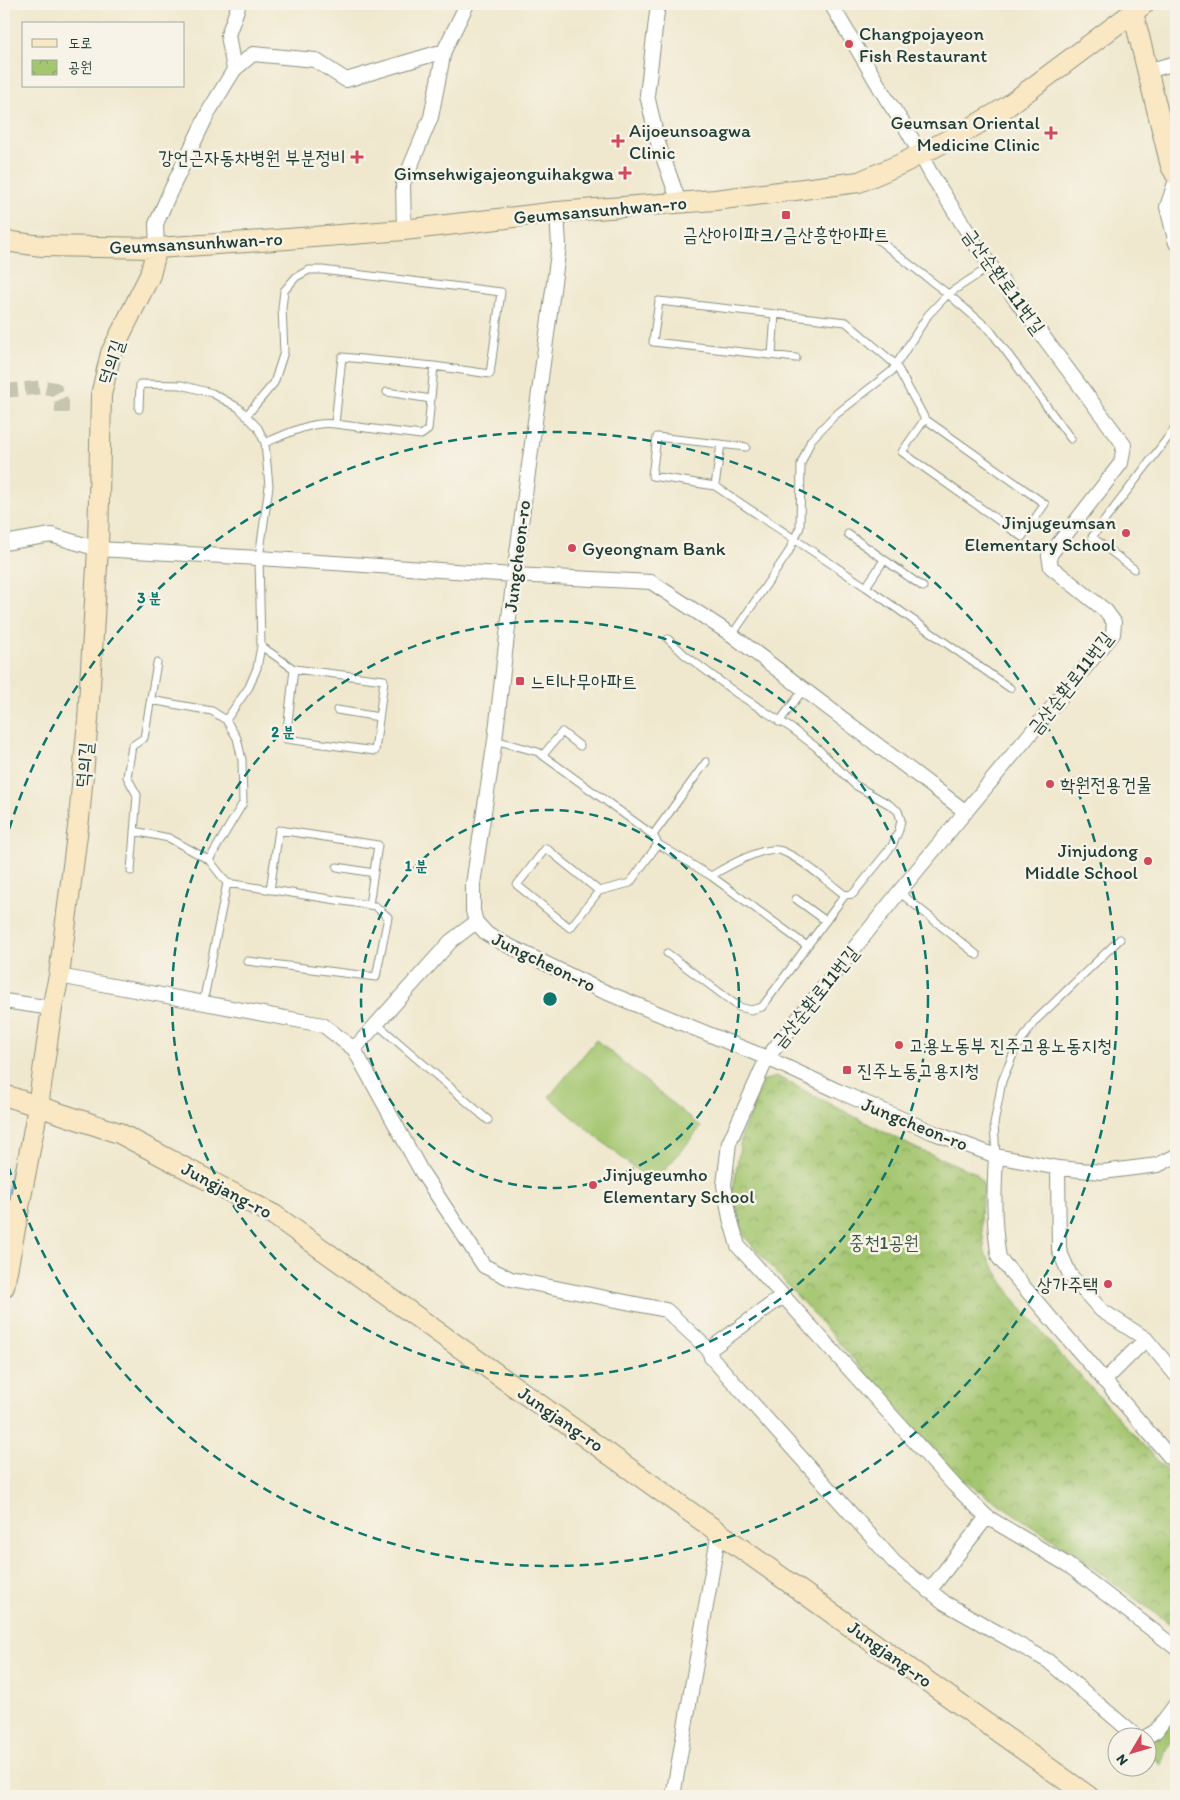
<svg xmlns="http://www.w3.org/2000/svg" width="1180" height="1800" font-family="Itim,'Poor Story',sans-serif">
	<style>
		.park { fill: url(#park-crowns); stroke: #628252 }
		.pitch { fill: #a4c66f; stroke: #628252 }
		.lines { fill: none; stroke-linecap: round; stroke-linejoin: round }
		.stream { stroke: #7fb5ee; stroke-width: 5 }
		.street-tunnel { stroke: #c6c6af; stroke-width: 14; stroke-dasharray: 14 7; stroke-linecap: butt }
		.lane-casing { stroke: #889281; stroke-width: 9 }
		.street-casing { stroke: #889281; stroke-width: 16 }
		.secondary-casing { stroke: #889281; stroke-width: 22 }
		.lane { stroke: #fff; stroke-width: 7 }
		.street { stroke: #fff; stroke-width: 14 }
		.secondary { stroke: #fae7c3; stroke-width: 20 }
		.ring { fill: none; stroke: #0f766e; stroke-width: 2.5; stroke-dasharray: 9 6 }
		.poi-dot { fill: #d1495b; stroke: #f7f3e8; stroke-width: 2 }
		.labels { text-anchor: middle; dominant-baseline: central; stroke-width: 5; stroke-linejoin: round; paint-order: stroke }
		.poi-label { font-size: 19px; fill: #1f3d34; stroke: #f7f3e8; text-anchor: start }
		.street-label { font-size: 19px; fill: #1f3d34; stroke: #f7f3e8 }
		.park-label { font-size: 19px; fill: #3a5840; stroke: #f7f3e8 }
		.centre { fill: #0f766e; stroke: #f7f3e8; stroke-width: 2.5 }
		.ring-label { font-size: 15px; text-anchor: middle; font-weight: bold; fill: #0f766e; stroke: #f7f3e8; stroke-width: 5; stroke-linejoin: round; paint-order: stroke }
	</style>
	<defs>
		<pattern id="park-crowns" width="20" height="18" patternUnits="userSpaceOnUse" patternTransform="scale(1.25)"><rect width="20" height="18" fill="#a4c66f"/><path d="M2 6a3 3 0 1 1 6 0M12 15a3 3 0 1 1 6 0" fill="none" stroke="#85a25c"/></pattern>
	</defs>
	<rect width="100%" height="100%" fill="#f7f3e8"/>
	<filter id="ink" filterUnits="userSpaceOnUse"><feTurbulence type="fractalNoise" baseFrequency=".02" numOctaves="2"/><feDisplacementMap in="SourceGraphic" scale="10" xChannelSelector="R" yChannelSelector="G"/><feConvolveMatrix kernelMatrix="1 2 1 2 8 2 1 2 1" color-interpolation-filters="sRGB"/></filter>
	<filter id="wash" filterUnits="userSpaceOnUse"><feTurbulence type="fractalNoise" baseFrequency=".0096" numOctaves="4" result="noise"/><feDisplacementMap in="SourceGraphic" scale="20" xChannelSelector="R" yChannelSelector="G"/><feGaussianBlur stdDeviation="1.12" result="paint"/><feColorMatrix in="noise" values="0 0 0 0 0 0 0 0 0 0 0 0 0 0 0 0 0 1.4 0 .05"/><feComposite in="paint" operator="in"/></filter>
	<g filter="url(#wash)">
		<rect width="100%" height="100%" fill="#f0e8ce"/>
		<path class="park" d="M778,1077L915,1148L976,1173L985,1187L980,1214L985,1253L1013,1298L1052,1345L1176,1481V1628L1060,1544L958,1477L743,1235L733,1190L742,1134L764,1080Z
			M1176,1718V1737L1166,1749L1161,1765L1148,1753V1745Z"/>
		<path class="pitch" d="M596,1040L701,1127L653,1184L549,1097Z"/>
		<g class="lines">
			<path class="stream" d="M4,1220L15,1160"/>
		</g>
	</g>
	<g filter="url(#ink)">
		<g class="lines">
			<path class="street-tunnel" d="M4,391L44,387L55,389L62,403V414"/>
			<defs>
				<path id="lane" d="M868,232L948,294L990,330L1071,439
					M772,355L775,314
					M796,358L653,342L659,301L846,322L896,365L925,419L1045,504L1022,537L902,452L925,419
					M387,392L431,399
					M139,409L140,384L181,385L212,393L239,408L258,428L265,443L269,486L259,558L261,646L257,668L249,687L226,720L237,738L242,760L243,803L209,860L227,883L203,1003
					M246,416L274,383L284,352L282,308L284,291L296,277L309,270H322L501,292L490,374L434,366
					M265,443C286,434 311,421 335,424L421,435L428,430L434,366L342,357L335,424
					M746,447L657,437L652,476L715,486L866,587L1010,688
					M715,486L721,444
					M848,534L923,587
					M1134,569L1092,537L1176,427
					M866,587L884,560
					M732,635L788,553L800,527L801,464L811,440L834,416L892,371L928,315L948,294L991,266
					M261,646L294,669L384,680L375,751L286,739L294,669
					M151,700L212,711L226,720
					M337,710L379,717
					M779,722L804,689
					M495,740L538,752L653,835L658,844L711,876L807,946
					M543,755L562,732L580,746
					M134,831L169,838L209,860
					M653,835L706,762
					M337,867L374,873
					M131,871L137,795L127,777L132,746L144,738L157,663
					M711,876C726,867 765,844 782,851C802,859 828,882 845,895
					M227,883L375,906L388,917L376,977L247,961
					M270,890L279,830L378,845L369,905
					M599,891L546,848L517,885L570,928L599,891L630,883L658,844
					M899,892L977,955
					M796,899L826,921
					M667,953L739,1007L751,1010L762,1007L845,895L853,894L892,846L899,830L901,820L898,811L890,805L855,785L816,747L791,728L736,693L685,655L668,639
					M377,1024L488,1120
					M996,1156L994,1124L1002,1081L1015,1050L1035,1021L1120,939"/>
				<path id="street" d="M658,4L647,95L658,143L679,202
					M831,4L886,98L906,128L931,174L981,253L1124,445L1121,463L1049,556L1051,567L1106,611L1114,622L1113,634L899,892L767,1058L729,1143L724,1185L730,1218L738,1246L954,1485L987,1517L1068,1565L1176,1648
					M234,70L253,54L315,60L346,80L444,51
					M1147,71L1176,63
					M1176,180L1167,207L1176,243
					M557,212L559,246L514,575L495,740L473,884V911L476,922L487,934L501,942L598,989L767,1058L838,1091L932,1132L996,1156L1058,1168L1102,1172L1158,1165L1176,1156
					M404,230L403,184L431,117L444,51L467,4
					M157,248L156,224L169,194L209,111L234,70L228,35L239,4
					M4,543L51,535L98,549L259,558L514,575L651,582L732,635L966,812
					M59,976L323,1025L354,1049L451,941L476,922
					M4,1001L52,1008
					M354,1049L421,1171L484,1266L511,1279L666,1310L709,1350L711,1357L895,1563L945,1603L1048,1661L1138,1738
					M996,1156C994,1192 993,1222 999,1258L1176,1464
					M1058,1168L1059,1250L1070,1275L1101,1310L1146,1339L1176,1375
					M709,1350L783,1296
					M1104,1381L1146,1339
					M929,1591L987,1517
					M1144,1738L1156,1731L1176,1704
					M673,1796L719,1531"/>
				<path id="secondary" d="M1131,4L1171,166L1176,175
					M4,241L42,246L157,248L247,242L404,230L557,212L715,200L859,182L901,164L964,132L1005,108L1144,4
					M4,1095L119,1133L274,1215L1088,1796
					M4,1287L38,1107L52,1008L59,976L79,819L88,720L98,549L101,395L111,353L150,275L157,248"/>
			</defs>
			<use href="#lane" class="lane-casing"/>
			<use href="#street" class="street-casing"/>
			<use href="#secondary" class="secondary-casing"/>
			<use href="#lane" class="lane"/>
			<use href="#street" class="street"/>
			<use href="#secondary" class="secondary"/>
		</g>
	</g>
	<g class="ring">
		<circle cx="550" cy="999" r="189"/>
		<circle cx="550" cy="999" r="378"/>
		<path d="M5 843A567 567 0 1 1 5 1155"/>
	</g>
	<g class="poi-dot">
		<circle cx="849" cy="44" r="5"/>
		<path d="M1048.5 125.5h5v5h5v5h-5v5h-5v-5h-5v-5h5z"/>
		<path d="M615.5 133.5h5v5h5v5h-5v5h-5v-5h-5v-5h5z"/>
		<path d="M354.5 149.5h5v5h5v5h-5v5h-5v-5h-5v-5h5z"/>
		<path d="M622.5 165.5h5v5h5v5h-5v5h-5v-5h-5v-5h5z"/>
		<rect x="781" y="210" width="10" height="10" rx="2.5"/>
		<circle cx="1126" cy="533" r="5"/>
		<circle cx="572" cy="548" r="5"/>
		<rect x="515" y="676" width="10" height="10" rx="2.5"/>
		<circle cx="1050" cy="784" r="5"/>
		<circle cx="1148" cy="861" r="5"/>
		<circle cx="899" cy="1045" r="5"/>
		<rect x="842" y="1065" width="10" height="10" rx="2.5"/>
		<circle cx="593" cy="1185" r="5"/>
		<circle cx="1108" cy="1284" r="5"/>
	</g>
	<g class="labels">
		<g class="poi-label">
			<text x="859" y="33">Changpojayeon<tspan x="859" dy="22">Fish Restaurant</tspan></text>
			<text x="1040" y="122" text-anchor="end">Geumsan Oriental<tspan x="1040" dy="22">Medicine Clinic</tspan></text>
			<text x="629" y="130">Aijoeunsoagwa<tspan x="629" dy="22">Clinic</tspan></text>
			<text x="346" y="157" text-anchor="end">강언근자동차병원 부분정비</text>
			<text x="614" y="173" text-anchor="end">Gimsehwigajeonguihakgwa</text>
			<text x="786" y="234" text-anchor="middle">금산아이파크/금산흥한아파트</text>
			<text x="1116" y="522" text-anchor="end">Jinjugeumsan<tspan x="1116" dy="22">Elementary School</tspan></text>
			<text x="582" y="548">Gyeongnam Bank</text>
			<text x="530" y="681">느티나무아파트</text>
			<text x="1060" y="784">학원전용건물</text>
			<text x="1138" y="850" text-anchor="end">Jinjudong<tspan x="1138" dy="22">Middle School</tspan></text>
			<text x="909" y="1045">고용노동부 진주고용노동지청</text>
			<text x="857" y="1070">진주노동고용지청</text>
			<text x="603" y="1174">Jinjugeumho<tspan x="603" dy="22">Elementary School</tspan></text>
			<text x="1098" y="1284" text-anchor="end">상가주택</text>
		</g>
		<g class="street-label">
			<text transform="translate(600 210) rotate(-5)">Geumsansunhwan-ro</text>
			<text transform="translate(196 243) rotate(-3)">Geumsansunhwan-ro</text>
			<text transform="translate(1004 281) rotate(54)">금산순환로11번길</text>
			<text transform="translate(111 362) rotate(-72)">덕의길</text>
			<text transform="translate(517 556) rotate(-83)">Jungcheon-ro</text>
			<text transform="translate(1070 683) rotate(-52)">금산순환로11번길</text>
			<text transform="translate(84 765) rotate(-85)">덕의길</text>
			<text transform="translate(544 962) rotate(26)">Jungcheon-ro</text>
			<text transform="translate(815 997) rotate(-51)">금산순환로11번길</text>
			<text transform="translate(915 1124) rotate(22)">Jungcheon-ro</text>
			<text transform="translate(227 1190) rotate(28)">Jungjang-ro</text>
			<text transform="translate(561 1419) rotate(35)">Jungjang-ro</text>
			<text transform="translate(890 1654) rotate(36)">Jungjang-ro</text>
		</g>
		<g class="park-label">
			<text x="884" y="1242">중천1공원</text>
		</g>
	</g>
	<circle cx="550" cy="999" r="8" class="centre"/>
	<g class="ring-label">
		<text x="149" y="603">3 분</text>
		<text x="283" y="737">2 분</text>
		<text x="416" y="871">1 분</text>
	</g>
	<rect width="1180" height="1800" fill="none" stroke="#f7f3e8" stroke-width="20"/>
	<rect x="22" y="22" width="162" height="65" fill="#f7f3e8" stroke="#a1aaa0"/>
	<rect x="32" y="39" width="25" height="8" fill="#fae7c3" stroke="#a1aaa0"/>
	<text x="68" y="48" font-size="15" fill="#1f3d34">도로</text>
	<rect x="32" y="60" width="25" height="15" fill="url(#park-crowns)" stroke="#a1aaa0"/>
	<text x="68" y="72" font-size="15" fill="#1f3d34">공원</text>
	<g transform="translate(1132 1752) rotate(232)"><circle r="24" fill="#f7f3e8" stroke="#a1aaa0"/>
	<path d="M0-4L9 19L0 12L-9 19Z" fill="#d1495b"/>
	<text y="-8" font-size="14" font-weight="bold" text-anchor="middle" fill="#1f3d34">N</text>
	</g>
</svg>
